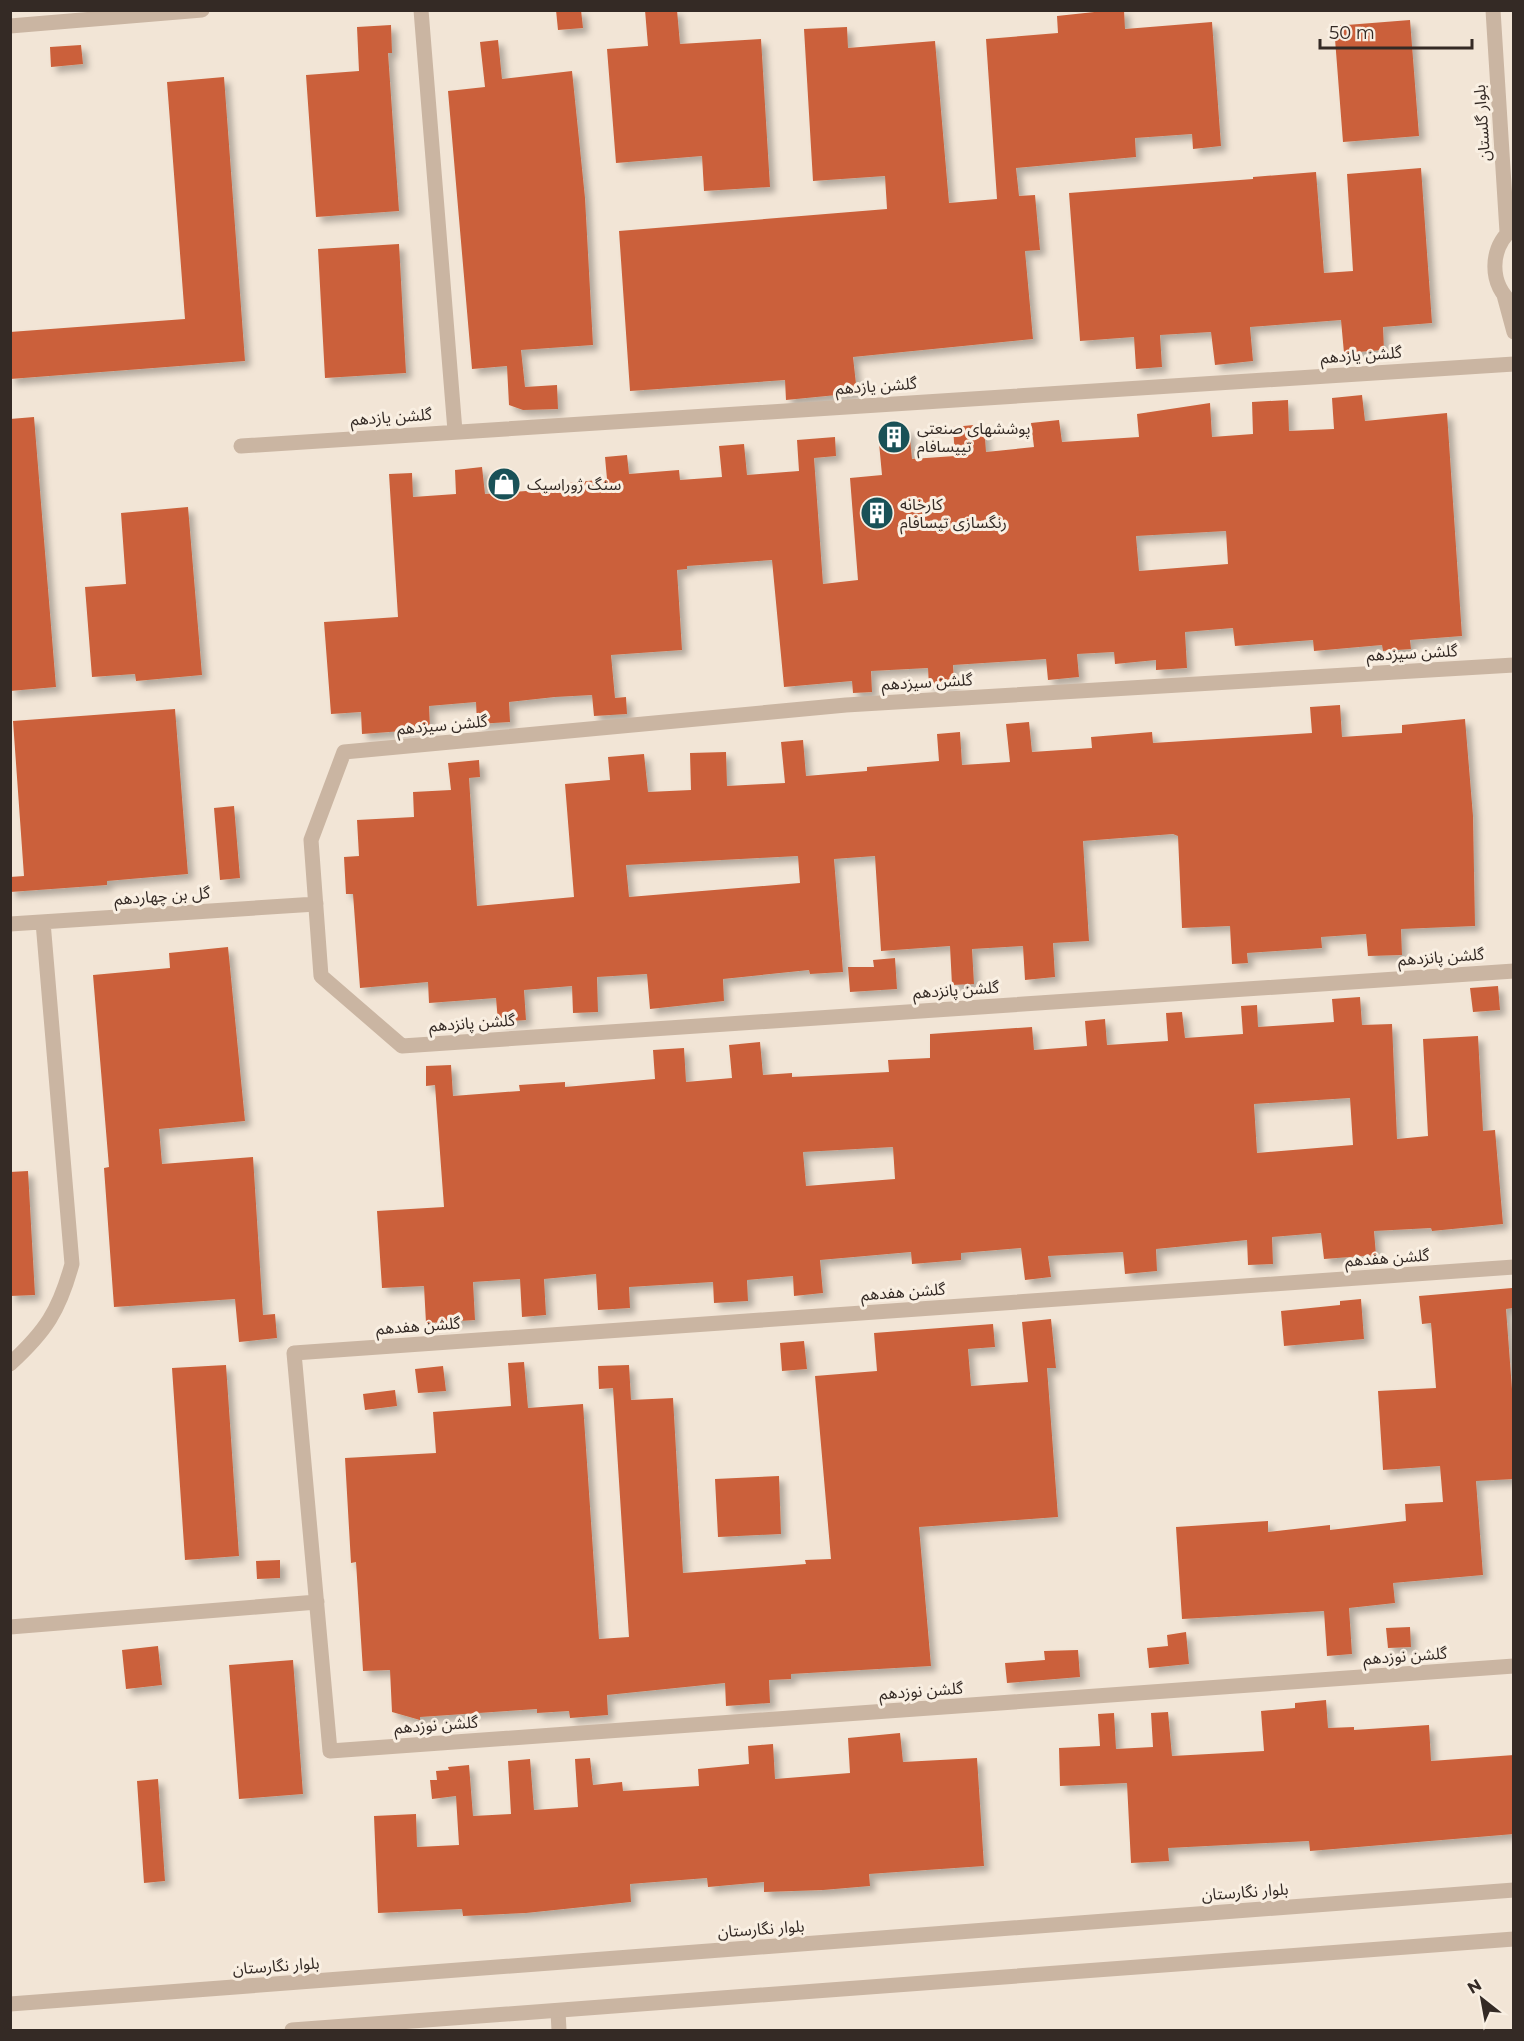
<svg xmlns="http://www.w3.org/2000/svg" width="1524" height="2041" font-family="Montserrat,'Noto Sans Arabic',sans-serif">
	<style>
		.building { fill: #cb613a; fill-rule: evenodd; filter: url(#shadow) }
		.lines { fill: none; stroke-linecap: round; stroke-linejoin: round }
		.minor { stroke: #cab5a2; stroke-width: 15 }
		.tertiary { stroke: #cab5a2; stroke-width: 15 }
		.labels { text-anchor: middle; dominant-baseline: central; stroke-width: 6; stroke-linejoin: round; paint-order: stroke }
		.street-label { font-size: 16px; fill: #342a25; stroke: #f9efe2 }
		.poi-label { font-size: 16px; fill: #342a25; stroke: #f9efe2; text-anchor: start }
	</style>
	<defs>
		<filter id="shadow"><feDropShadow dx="5.5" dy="5.5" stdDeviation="3" flood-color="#0004"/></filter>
	</defs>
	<rect width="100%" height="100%" fill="#f2e5d6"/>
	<path class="building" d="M556,10H581L583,28L558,30Z
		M645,10H677L680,44L761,39L770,187L704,191L702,156L616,163L607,49L648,46Z
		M1113,10H1124L1125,29L1212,22L1221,146L1193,149L1192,134L1135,138L1136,157L1016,168L1019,196L1035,195L1040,250L1025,251L1033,339L853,357L857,393L786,400L785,380L630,391L619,231L887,209L885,176L813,181L804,29L847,27L848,48L935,41L949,203L997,199L986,39L1058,33L1057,16Z
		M1410,20L1419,136L1343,142L1334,26Z
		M391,25L392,53H388L399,211L316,217L306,75L359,71L357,27Z
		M498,40L502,79L572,71L585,198L593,345L521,350L525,387L557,385L558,409L523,410L509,405L507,366L472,369L448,91L485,87L480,42Z
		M81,45L83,64L51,67L50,47Z
		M224,77L245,361L10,379V332L185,319L167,82Z
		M1421,168L1432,323L1383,327L1384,350L1344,353L1341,320L1250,327L1253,361L1215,365L1211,332L1160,335L1162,367L1136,369L1134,337L1080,341L1069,193L1253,179V177L1316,172L1324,273L1353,271L1347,174Z
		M399,244L406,373L325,378L318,249Z
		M1362,395L1365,421L1447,413L1462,636L1410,640L1411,649L1383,651L1382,645L1314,651L1313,640L1235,646L1233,628L1185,632L1187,668L1156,670V660L1115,664L1114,652L1077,654L1079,677L1048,680L1046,659L953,665L954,684L929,686L928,668L871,671L872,692L853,693L852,681L784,687L772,560L687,566V569L677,570L682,650L611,655L615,698L626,697L627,714L594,716L592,695L555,697L509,702L510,722L477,724L476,702L429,706L430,729L362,734L361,712L331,714L324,622L398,617L389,474L412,473L413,497L456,494L455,470L482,467L485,494L540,490L539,486L607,479L605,457L627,455L629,474L679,470L680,480L722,477L719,446L744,444L747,475L799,471L797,440L835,437L836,456L814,458L823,584L858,580L850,478L882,475L878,432L909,429L912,459L955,456L953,427L984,424L986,452L1034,447L1031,423L1059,420L1062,442L1139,437L1137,414L1210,403L1212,437L1253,434L1252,402L1288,400L1289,431L1334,429L1332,398ZM1226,531L1228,564L1139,571L1136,536Z
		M34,417L56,687L10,691V419Z
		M188,507L202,675L136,681L135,674L92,677L85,587L126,584L121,513Z
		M1340,705L1342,737L1402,733V725L1465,719L1473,816L1475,926L1401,929L1402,955L1368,956L1366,934L1321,937L1322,948L1247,953L1248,963L1232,964L1230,926L1182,928L1178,836L1173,834L1083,841L1089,941L1053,943L1055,977L1025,980L1023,946L972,949L974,984L952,985L950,946L881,951L875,856L834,859L843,972L810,974L809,970L723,979L724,1001L650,1009L647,974L597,977L598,1012L573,1013L572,986L524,990L526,1020L498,1022L496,998L429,1003L428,982L360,988L353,894H346L344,857L359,856L357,820L414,817L413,792L451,790L448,763L479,760L480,777L469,778L477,906L574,897L565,784L610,780L608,757L644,754L648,792L691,790L690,753L726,752L727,786L785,783L781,742L803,740L806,776L867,771V767L939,761L937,734L960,732L962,765L1010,762L1006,724L1029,722L1032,752L1092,748L1091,737L1152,732L1153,743L1312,733L1310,707ZM798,856L800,883L629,897L626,865Z
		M175,709L188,874L107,881V885L10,892V877L24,876L13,721Z
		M234,806L240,878L220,880L214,808Z
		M228,947L245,1121L159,1129L162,1164L253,1157L263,1315L275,1314L277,1338L239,1342L235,1299L114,1307L104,1168L109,1167L93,975L170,968L169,953Z
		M895,958L897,989L850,992L848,967H874L873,960Z
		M1498,986L1500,1010L1473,1012L1470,988Z
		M1360,997L1362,1025L1392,1024L1397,1139L1428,1136L1423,1039L1478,1036L1483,1131L1495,1130L1503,1224L1432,1231L1431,1228L1374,1231L1376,1255L1324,1259L1321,1233L1272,1237L1273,1264L1248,1265L1247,1240L1156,1249L1157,1271L1125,1274L1123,1252L1048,1256L1051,1277L1025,1280L1021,1248L961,1253V1260L912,1264L911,1252L820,1260L823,1293L794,1296L793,1276L747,1280L748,1301L714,1303L713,1282L629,1287L630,1308L598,1310L596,1274L544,1279L546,1315L522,1317L520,1279L473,1282L475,1320L426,1323L424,1286L382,1288L377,1211L444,1207L435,1085L426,1086V1066L451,1065L453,1096L520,1091L519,1085L565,1082V1087L655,1079L653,1050L684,1048L686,1082L732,1078L729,1045L760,1042L763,1075L792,1073V1077L889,1072L888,1060L930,1058V1034L1032,1027L1034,1050L1087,1046L1085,1021L1105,1019L1107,1045L1168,1041L1166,1013L1182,1012L1185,1038L1243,1034L1241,1006L1257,1005L1258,1027L1334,1022L1332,999ZM1350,1098L1353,1145L1257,1153L1254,1104ZM893,1147L895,1179L806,1186L803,1152Z
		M28,1171L35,1295L10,1296V1172Z
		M1512,1288L1513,1308L1506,1309L1514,1416V1479L1476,1481L1483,1575L1393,1583L1395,1603L1349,1608L1352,1654L1327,1656L1324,1611L1182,1619L1176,1527L1268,1521V1532L1330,1525V1530L1406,1521L1405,1504L1443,1502L1440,1466L1383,1470L1378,1391L1436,1388L1431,1323L1422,1324L1419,1296Z
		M1361,1299L1364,1339L1284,1346L1281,1311L1340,1305V1301Z
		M1051,1319L1056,1368H1047L1058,1517L919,1527L931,1666L791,1674V1679L769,1680L770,1703L726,1706L725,1683L607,1695L608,1715L570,1718L569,1711L537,1713V1709L420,1717V1720L392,1712L390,1670L363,1671L356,1562L351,1563L345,1458L436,1453L433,1412L511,1406L508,1363L524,1362L528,1408L583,1404L599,1639L629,1637L613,1388L599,1389L598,1366L629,1365L631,1400L673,1398L683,1573L806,1564L805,1560L831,1559L815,1376L877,1371L874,1333L993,1324L995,1347L968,1349L971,1386L1028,1382L1022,1322Z
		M804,1341L807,1369L782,1371L780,1343Z
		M226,1365L239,1556L185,1560L172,1368Z
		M443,1366L446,1391L418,1393L415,1369Z
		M395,1390L397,1406L365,1410L363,1394Z
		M779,1476L781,1534L718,1537L715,1479Z
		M280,1560V1578L257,1579L256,1561Z
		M1410,1627L1411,1647L1388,1648L1386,1628Z
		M1186,1632L1189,1664L1149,1668L1147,1648L1168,1646L1167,1635Z
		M158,1646L162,1685L126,1689L122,1650Z
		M1078,1650L1080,1677L1007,1683L1005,1663L1045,1660L1044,1651Z
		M293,1660L303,1794L239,1799L229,1665Z
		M1326,1700L1328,1728L1354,1727V1730L1429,1725L1431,1761L1514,1755V1834L1310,1851L1309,1841L1168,1848L1169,1861L1131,1863L1127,1783L1060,1786L1059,1748L1100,1746L1098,1714L1114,1713L1116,1749L1153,1747L1151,1713L1168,1712L1172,1756L1264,1751L1261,1711L1295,1708V1703Z
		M900,1733L903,1762L977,1758L984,1866L869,1874L870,1886L823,1890L764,1892V1882L708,1887L707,1878L630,1884L631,1902L526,1913L463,1916L462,1909L378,1913L374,1816L416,1814L417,1847L459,1845L456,1796L432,1799L430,1780H437L436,1771L449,1770L448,1767L469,1765L473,1816L511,1814L508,1761L530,1759L534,1810L578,1807L575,1759L590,1758L593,1785L622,1782L623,1791L699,1786L698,1769L749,1764L748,1746L773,1744L775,1779L850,1773L848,1738Z
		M158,1779L165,1881L144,1883L137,1781Z"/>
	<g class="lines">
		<path class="minor" d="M421,10L455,431
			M10,26L202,10
			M241,446L1514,364
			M1514,665L846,705L344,752L311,840L321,976L402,1046L1514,971
			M10,924L316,904
			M1514,1267L294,1353L330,1751L1514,1666
			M10,1364C46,1331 59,1311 72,1264L43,922
			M10,1627L317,1602
			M558,2012L559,2030"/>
		<path class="tertiary" d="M1493,10L1507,232
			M1514,227C1489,248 1488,284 1514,305
			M1504,295L1514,332
			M10,2004L1514,1890
			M292,2030L1514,1939"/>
	</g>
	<defs>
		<symbol id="building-disc" viewBox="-11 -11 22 22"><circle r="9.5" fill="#195157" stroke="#f9efe2"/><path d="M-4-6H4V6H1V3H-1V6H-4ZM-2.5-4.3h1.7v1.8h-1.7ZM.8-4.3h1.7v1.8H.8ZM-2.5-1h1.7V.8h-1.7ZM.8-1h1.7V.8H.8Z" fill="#fff"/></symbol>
		<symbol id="shop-disc" viewBox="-11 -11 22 22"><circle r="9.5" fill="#195157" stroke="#f9efe2"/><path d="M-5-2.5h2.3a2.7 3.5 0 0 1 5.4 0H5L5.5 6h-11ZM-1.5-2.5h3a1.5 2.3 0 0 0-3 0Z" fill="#fff"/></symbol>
	</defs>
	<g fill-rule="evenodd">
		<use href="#building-disc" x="875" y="418" width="38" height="38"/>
		<use href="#shop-disc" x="485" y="465" width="38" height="38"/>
		<use href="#building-disc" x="858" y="494" width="38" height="38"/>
	</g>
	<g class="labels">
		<g class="street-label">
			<text transform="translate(1482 123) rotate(-94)">بلوار گلستان</text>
			<text transform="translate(1361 355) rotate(-4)">گلشن یازدهم</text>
			<text transform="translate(876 386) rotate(-4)">گلشن یازدهم</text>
			<text transform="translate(391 417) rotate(-4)">گلشن یازدهم</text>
			<text transform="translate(1412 653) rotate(-3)">گلشن سیزدهم</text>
			<text transform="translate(927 682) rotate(-3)">گلشن سیزدهم</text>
			<text transform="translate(442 725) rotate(-5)">گلشن سیزدهم</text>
			<text transform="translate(162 896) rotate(-4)">گل بن چهاردهم</text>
			<text transform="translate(1441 957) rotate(-4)">گلشن پانزدهم</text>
			<text transform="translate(956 990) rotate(-4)">گلشن پانزدهم</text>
			<text transform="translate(472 1023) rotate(-4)">گلشن پانزدهم</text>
			<text transform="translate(1387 1258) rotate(-4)">گلشن هفدهم</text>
			<text transform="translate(903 1292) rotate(-4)">گلشن هفدهم</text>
			<text transform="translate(418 1326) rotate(-4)">گلشن هفدهم</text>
			<text transform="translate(1405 1656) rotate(-4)">گلشن نوزدهم</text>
			<text transform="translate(921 1691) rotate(-4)">گلشن نوزدهم</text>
			<text transform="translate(436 1725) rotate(-4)">گلشن نوزدهم</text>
			<text transform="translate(1245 1892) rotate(-4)">بلوار نگارستان</text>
			<text transform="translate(761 1929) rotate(-4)">بلوار نگارستان</text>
			<text transform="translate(276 1966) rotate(-4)">بلوار نگارستان</text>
		</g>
		<g class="poi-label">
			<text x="917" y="428">پوششهای صنعتی<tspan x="917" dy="18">تییسافام</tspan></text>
			<text x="527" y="484">سنگ ژوراسیک</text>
			<text x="900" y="504">کارخانه<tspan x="900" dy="18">رنگسازی تیسافام</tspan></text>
		</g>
	</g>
	<rect width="1524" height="2041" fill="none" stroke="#342a25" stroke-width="24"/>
	<g transform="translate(1482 1999) rotate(329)" stroke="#f9efe2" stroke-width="4.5" paint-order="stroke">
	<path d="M0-4.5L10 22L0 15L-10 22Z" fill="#342a25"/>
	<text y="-9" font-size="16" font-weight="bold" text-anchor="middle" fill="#342a25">N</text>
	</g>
	<path d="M1320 39v9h152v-9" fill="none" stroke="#342a25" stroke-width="3"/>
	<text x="1329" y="39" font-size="18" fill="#342a25" stroke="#f9efe2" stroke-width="4.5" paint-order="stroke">50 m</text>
</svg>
